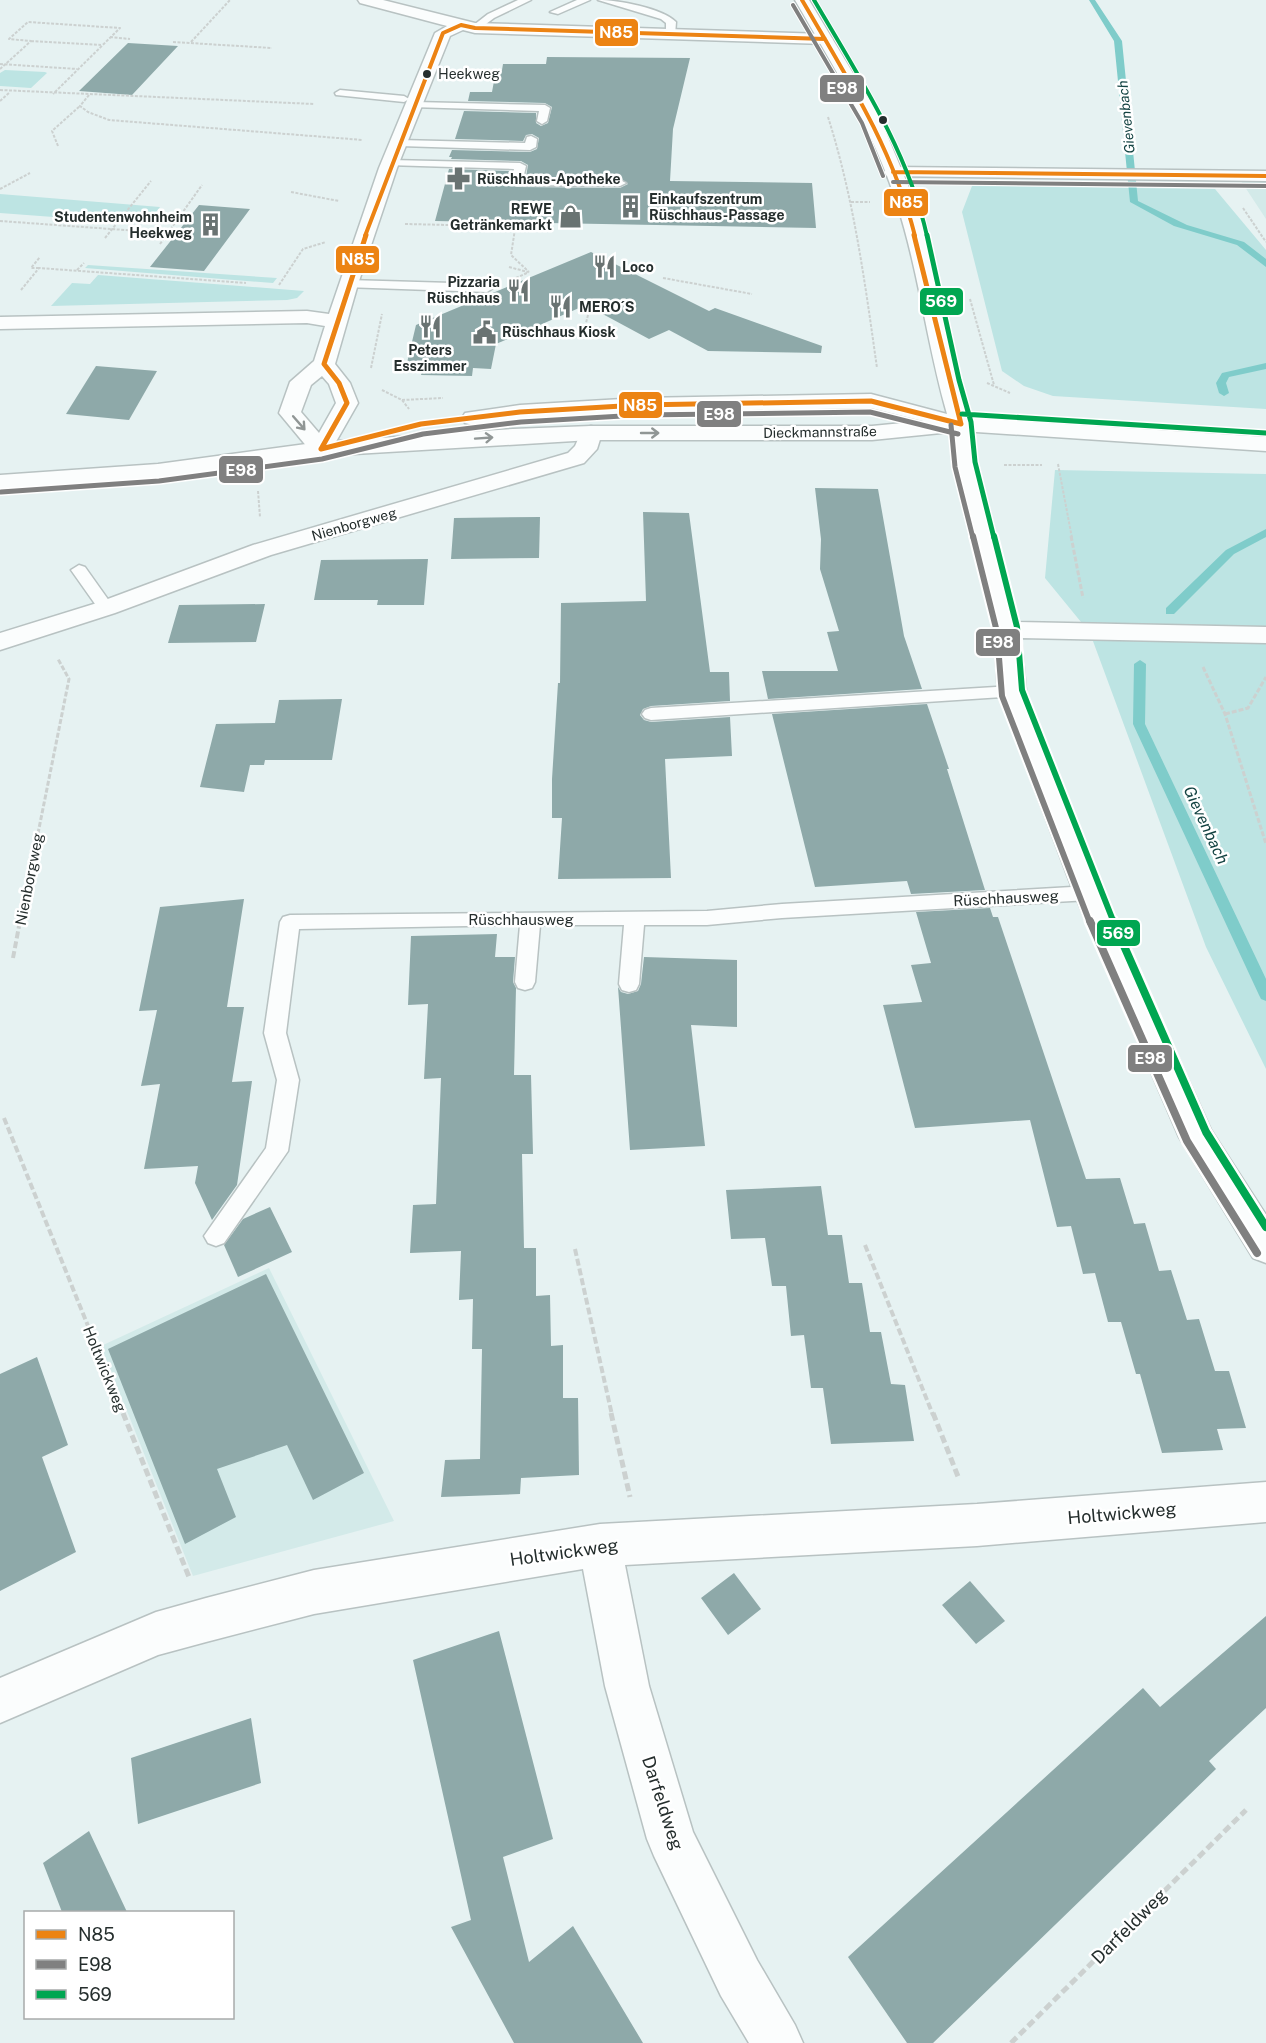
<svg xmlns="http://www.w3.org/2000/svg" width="1266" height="2043" font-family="'Public Sans',sans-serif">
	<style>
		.built { fill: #d3eae9 }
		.green { fill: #bde4e3 }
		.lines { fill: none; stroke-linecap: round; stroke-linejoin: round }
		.stream { fill: #7fccca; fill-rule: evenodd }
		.building { fill: #8ea9a9 }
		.lane-casing { stroke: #b8c2c2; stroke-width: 3 }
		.street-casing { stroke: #b8c2c2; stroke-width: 3 }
		.secondary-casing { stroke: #b8c2c2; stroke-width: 3 }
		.path-far3 { stroke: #ccd1d0; stroke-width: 2; stroke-dasharray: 3 1.5; stroke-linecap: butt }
		.path-far2 { stroke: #ccd1d0; stroke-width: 3; stroke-dasharray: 5 2; stroke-linecap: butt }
		.path-far1 { stroke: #ccd1d0; stroke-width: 4; stroke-dasharray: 7 3; stroke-linecap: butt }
		.path { stroke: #ccd1d0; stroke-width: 5; stroke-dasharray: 8 4; stroke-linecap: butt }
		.lane { fill: #fbfdfd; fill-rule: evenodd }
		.street { fill: #fbfdfd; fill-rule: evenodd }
		.secondary { fill: #fbfdfd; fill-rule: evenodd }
		.bus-1-far1-casing { stroke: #fff; stroke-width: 6 }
		.bus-1-casing { stroke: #fff; stroke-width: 8 }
		.bus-2-far3-casing { stroke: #fff; stroke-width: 6 }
		.bus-2-far2-casing { stroke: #fff; stroke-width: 8 }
		.bus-2-far1-casing { stroke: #fff; stroke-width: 10 }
		.bus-2-casing { stroke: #fff; stroke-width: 13 }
		.bus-3-far3-casing { stroke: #fff; stroke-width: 6 }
		.bus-3-far2-casing { stroke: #fff; stroke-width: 8 }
		.bus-3-far1-casing { stroke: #fff; stroke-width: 10 }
		.bus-3-casing { stroke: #fff; stroke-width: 13 }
		.bus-1-far1 { stroke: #ec8313; stroke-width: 4 }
		.bus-1 { stroke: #ec8313; stroke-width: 5 }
		.bus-2-far3 { stroke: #808080; stroke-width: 4 }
		.bus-2-far2 { stroke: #808080; stroke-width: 5 }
		.bus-2-far1 { stroke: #808080; stroke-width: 6 }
		.bus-2 { stroke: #808080; stroke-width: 8 }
		.bus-3-far3 { stroke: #00a651; stroke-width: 4 }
		.bus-3-far2 { stroke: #00a651; stroke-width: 5 }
		.bus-3-far1 { stroke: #00a651; stroke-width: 6 }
		.bus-3 { stroke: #00a651; stroke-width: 8 }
		.oneway { stroke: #909695 }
		.bus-dot { fill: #252e2d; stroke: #fff; stroke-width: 2 }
		.labels { text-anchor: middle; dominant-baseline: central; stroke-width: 5; stroke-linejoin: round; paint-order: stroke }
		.bus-label { font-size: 14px; fill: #252e2d; stroke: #fff; text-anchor: start }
		.far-water-label { font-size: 14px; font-style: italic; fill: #134342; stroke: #fff }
		.far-poi-label { font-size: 14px; font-weight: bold; fill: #252e2d; stroke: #fff; text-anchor: start }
		.far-street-label { font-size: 14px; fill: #252e2d; stroke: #fff }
		.street-label { font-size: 15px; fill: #252e2d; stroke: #fff }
		.water-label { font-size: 16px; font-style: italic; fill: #134342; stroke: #fff }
		.near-street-label { font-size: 18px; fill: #252e2d; stroke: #fff }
		.line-badge { stroke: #fff; stroke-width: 2 }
		.badge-label { font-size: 16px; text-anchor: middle; font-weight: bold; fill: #fff }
	</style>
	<rect width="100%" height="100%" fill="#e6f2f2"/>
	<path class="built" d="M1241,181H1266V219Z
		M269,1268L394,1521L193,1576L101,1346Z"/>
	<path class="green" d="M5,70L45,72L47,73L31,88L0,86V73Z
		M972,186L1215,189L1266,250V409L1053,396L1024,386L1002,371L962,212Z
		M0,194L160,207L147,224L0,213Z
		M88,265L277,278L273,283L85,268Z
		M98,275L304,291L297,298L287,300L51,306L72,283L90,284Z
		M1055,470L1266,474V1069L1206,947L1090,633L1045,578Z"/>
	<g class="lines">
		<path class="stream" d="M1089,0H1095L1122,41L1138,201L1187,225L1244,242L1266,259V267L1237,245L1174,226L1130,202L1114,41Z
			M1266,363V369L1229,377L1226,383L1229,393L1224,396L1219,393L1216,383L1222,373Z
			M1266,529V537L1234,554L1174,614H1166V608L1226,550Z
			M1140,660L1146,664L1145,724L1266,979V1001L1261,999L1259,995L1133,724L1134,664Z"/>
	</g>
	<path class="building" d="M128,43L178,46L132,95L79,91Z
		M547,57L690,58L673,129L670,181L812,183L816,228L435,221L449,169L511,171L509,183L517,187L620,188L628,184L620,178L526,177L528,165L521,161L451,159L452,157H449L452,150L530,152L537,149L539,138L532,134L526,135L523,141L455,139L464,111L536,113V123L541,126L548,123L552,107L545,103L468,101L470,92H492L496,70H502L503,64H546Z
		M199,205L250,209L204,271L150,267Z
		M591,252L709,311L715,308L822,346L821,353L708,351L669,330L649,339L586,305L496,344L491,369L473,368L472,376L421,375L423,368L406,367L416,325Z
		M96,366L157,371L129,420L66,414Z
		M815,488L878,489L904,636L922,689L768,699L762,671H838L827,632L839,631L820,569L821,539Z
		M643,512L689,513L710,672H729L730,701L651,706L643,709L640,715L644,720L651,722L730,717L732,756L665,759L671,878L558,879L562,818H552V779L558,683H560L561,603L646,601Z
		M540,517L539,558L451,559L454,518Z
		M428,559L424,605H377L378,600H314L321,560Z
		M265,604L256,642L168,643L179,605Z
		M342,699L332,760H265L264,765H250L244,792L200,787L216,724L275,723L279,700Z
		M927,704L949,769H947L985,890L911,894L907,881L815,887L772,714Z
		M244,899L227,1007H244L232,1082L252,1081L237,1185L212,1220L195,1183L198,1166L144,1169L160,1084L141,1086L157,1010L139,1011L160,907Z
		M990,908L993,917H998L1086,1179L1120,1178L1134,1224L1145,1223L1159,1271L1171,1270L1187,1320L1199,1319L1215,1371H1229L1246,1428L1217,1429L1223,1450L1162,1453L1140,1374H1136L1121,1322H1108L1095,1273L1083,1274L1071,1226L1057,1227L1030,1120L915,1128L883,1005L922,1002L911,965L931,963L916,912Z
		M497,934L495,957H515L513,982L516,988L514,1075H531L533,1154H522L524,1248H536V1296L550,1295L551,1346L563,1345V1398H578L579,1475L521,1478L520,1494L441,1497L445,1460L480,1459L482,1349H472L473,1299L459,1300L461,1251L410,1253L413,1205L436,1204L441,1078L424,1079L428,1004L408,1005L411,936Z
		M644,957L737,960V1027L691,1025L705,1146L630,1150L618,987L621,992L628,994L638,991L641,984Z
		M821,1186L828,1235H842L849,1283H862L870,1332H881L891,1384L905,1385L914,1441L831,1444L823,1388H811L804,1335L791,1336L786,1286H772L765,1238L731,1239L726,1190Z
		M270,1207L292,1252L238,1277L224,1245L243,1219Z
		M266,1274L364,1473L313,1500L287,1445L217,1469L236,1517L185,1544L108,1349Z
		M37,1357L68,1445L42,1457L76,1552L0,1591V1374Z
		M734,1573L761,1609L728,1635L701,1598Z
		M970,1581L1005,1621L976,1644L942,1605Z
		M1266,1616V1708L1209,1761L1216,1769L933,2043H907L848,1957L1143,1688L1160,1707Z
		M499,1631L553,1839L503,1857L529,1962L573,1926L643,2043H514L451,1927L471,1920L413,1660Z
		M251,1718L261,1783L138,1824L131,1758Z
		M89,1831L127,1912H62L43,1863Z"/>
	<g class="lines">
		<defs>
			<path id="lane" d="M518,0H531L494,18L478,30L470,28L488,14Z
				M577,0H590L558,14L550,12Z
				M598,0C618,0 662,8 676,22L675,35L666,37V23L661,19Z
				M340,90L404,96L409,99L404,102L336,95L335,93Z
				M415,102L545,105L550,108L547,121L542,124L537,121L539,111L411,107L410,105Z
				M531,136L537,139L536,147L530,150L400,146L394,143L400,140L525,143L527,137Z
				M391,160L520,163L526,166L523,179L620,180L626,183L620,186L517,185L511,182L514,169L387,165L385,163Z
				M348,280L487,284L493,288L487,292L344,287L342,284L344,281Z
				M79,565L85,567L112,605L114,608L112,611H100L71,570Z
				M1012,686L1018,688L1021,692L1018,696L651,720L645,718L642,714L645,710L651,708Z
				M1089,886L1096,888L1099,893L1096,898L1089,900L782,918L707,925H644L639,984L636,990L629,992L622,990L619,984L624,925H540L535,982L532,988L525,990L518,988L515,982L520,925L299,929L286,1033L299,1080L288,1151L224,1243L216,1246L208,1243L204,1236L266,1148L277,1080L264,1033L280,922L283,917L290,915L707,911L782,904Z"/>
			<path id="street" d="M358,0H383L475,23L825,34L833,39L825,44L475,33L463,30L450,36L397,168L358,284L335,364L350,383L358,403L329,454L321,456L313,454L279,413L290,382L314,361L325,326L307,323L0,329V317L307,311L329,314L379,168L435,33L447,26L360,3ZM322,376L329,384L336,403L319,433L301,412L311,385Z
				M893,167L1266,171V181L887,176L884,172L887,168Z
				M961,417L969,419L972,424L977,464L1018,622L1266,627V643L1021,638L1026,692L1104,893L1211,1130L1266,1215V1263L1253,1258L1179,1137L1074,893L998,692L994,630L953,464L950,424L953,419Z
				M591,426L599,428L602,433L597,449L584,463L271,555L115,613L0,650V633L97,603L253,545L568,453L575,446L583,428Z
				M1266,1482V1522L977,1546L625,1565L649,1686L693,1832L757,1960L795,2025L803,2043H749L721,1996L654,1856L647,1839L605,1686L583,1569L314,1614L206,1642L158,1655L0,1723V1678L156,1612L206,1598L314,1570L600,1524L977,1504Z"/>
			<path id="secondary" d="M795,0H809L880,118L915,202L926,235L960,383L970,418L1266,437V451L961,431L872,440H591L321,456L158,478L0,489V475L158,464L321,442L513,429L591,426H872L923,421L871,408L639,412L520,419L473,425L465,423L462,418L465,413L520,405L639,398L871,394L947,414C927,345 919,272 897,204C874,131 833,66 795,0Z"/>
		</defs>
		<use href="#lane" class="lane-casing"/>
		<use href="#street" class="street-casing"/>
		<use href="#secondary" class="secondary-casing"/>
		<path class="path-far3" d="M110,37L130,39
			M31,41L101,45
			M173,42L272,48
			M191,42L230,0
			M0,64L77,69
			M0,69L31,41L9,39L28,22L120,28L53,94
			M0,90L314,104
			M89,95L80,106L88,112L109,120L363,140
			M0,101L10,92
			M828,117C854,199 865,283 877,368
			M58,146L52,131L80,106
			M0,189L30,173
			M291,192L339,201
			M851,202H870
			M1243,208L1266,242
			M0,221L167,233
			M405,224L494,226L497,230
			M515,229L511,255L529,272
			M105,238L151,181
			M160,244L202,185
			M509,267L528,272
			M39,268H31L40,257
			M77,270L84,263
			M516,278L529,272
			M663,278L752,294
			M279,285L303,249L326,242
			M21,290L39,268L246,283
			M970,299L994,385
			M584,331L589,311
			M371,368L382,314
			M987,383L1010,393
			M382,390L402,400L409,409
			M402,400L443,398
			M1058,464L1072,538
			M1004,465H1042
			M258,491L260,517"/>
		<path class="path-far2" d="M1071,536L1083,598
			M1203,667L1225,714L1266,844
			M1225,714L1248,708L1266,677
			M20,923L69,679L58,659"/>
		<path class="path-far1" d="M13,958L20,921
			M4,1118L124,1415
			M865,1245L933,1415
			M575,1249L612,1415"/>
		<path class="path" d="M123,1413L189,1577
			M611,1413L630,1497
			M933,1413L959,1479
			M1011,2043L1246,1810"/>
		<use href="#lane" class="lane"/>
		<use href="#street" class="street"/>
		<use href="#secondary" class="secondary"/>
		<defs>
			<path id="bus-1-far1" d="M802,0C847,77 893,149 915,236
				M893,172L1266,176
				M365,236L443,33L461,25L475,28L825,39"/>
			<path id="bus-1" d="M914,235L961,424
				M321,449L347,403L339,383L324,364L366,235
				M321,449L421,424L520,412L639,405L871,401L961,424"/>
			<path id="bus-2-far3" d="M793,5L862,123L883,176
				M893,182L1266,186"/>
			<path id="bus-2-far2" d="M951,425L955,467L973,538
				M1,492L159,481L322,459L423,434L521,422L639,415L870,412L958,434"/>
			<path id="bus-2-far1" d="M973,536L997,632L1002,696L1090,923"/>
			<path id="bus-2" d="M1090,921L1187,1141L1257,1253"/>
			<path id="bus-3-far3" d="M814,0C858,75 908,151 927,236"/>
			<path id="bus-3-far2" d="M927,235L959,380L971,422L975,462L994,538
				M962,414L1266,433"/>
			<path id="bus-3-far1" d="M994,536L1017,627L1022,690L1114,923"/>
			<path id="bus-3" d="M1113,921L1206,1132L1266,1227"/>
		</defs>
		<use href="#bus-1-far1" class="bus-1-far1-casing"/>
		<use href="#bus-1" class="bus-1-casing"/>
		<use href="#bus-2-far3" class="bus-2-far3-casing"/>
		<use href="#bus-2-far2" class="bus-2-far2-casing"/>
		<use href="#bus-2-far1" class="bus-2-far1-casing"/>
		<use href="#bus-2" class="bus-2-casing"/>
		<use href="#bus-3-far3" class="bus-3-far3-casing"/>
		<use href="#bus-3-far2" class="bus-3-far2-casing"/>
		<use href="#bus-3-far1" class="bus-3-far1-casing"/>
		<use href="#bus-3" class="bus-3-casing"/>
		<use href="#bus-1-far1" class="bus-1-far1"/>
		<use href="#bus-1" class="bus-1"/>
		<use href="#bus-2-far3" class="bus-2-far3"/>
		<use href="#bus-2-far2" class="bus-2-far2"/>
		<use href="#bus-2-far1" class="bus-2-far1"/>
		<use href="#bus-2" class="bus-2"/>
		<use href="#bus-3-far3" class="bus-3-far3"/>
		<use href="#bus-3-far2" class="bus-3-far2"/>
		<use href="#bus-3-far1" class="bus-3-far1"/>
		<use href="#bus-3" class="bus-3"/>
	</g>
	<defs><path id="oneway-shaft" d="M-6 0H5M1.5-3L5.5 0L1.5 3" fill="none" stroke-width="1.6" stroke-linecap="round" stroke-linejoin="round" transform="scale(1.5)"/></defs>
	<g class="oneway">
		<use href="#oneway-shaft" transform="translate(299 423) rotate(49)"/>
		<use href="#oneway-shaft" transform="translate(650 433)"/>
		<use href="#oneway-shaft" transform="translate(484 438) rotate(-4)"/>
	</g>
	<defs>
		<symbol id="pharmacy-bare" viewBox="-9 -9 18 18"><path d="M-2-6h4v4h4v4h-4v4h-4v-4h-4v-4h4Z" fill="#697372" stroke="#fff" stroke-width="2.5" paint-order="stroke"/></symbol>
		<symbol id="building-bare" viewBox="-9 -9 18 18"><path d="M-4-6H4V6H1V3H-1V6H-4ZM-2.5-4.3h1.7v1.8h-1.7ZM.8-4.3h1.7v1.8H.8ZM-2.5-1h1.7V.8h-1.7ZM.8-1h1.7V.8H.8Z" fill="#697372" stroke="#fff" stroke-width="2.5" paint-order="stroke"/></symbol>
		<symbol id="shop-bare" viewBox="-9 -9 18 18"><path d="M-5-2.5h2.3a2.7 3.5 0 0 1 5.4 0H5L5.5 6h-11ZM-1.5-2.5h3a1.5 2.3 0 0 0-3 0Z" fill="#697372" stroke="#fff" stroke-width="2.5" paint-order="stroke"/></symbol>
		<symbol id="restaurant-bare" viewBox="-9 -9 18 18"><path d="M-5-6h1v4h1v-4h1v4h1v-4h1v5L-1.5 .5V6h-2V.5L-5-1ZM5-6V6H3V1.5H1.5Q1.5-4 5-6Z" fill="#697372" stroke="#fff" stroke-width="2.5" paint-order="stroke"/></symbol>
		<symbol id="civic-bare" viewBox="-9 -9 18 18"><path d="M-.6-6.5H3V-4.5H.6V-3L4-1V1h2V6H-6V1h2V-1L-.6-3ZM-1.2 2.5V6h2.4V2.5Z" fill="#697372" stroke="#fff" stroke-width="2.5" paint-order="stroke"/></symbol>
	</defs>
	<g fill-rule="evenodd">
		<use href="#pharmacy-bare" x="442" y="162" width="33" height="33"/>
		<use href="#building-bare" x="614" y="190" width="33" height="33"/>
		<use href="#shop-bare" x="554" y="200" width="33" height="33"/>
		<use href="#building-bare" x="194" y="208" width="33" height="33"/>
		<use href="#restaurant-bare" x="588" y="250" width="33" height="33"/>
		<use href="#restaurant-bare" x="502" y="274" width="33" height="33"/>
		<use href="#restaurant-bare" x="544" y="290" width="33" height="33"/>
		<use href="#restaurant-bare" x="414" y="310" width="33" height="33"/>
		<use href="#civic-bare" x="468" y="316" width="33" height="33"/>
	</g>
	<g class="bus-dot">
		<circle cx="427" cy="74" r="5"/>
		<circle cx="883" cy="120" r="5"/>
	</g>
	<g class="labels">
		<g class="bus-label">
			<text x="438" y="74">Heekweg</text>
		</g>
		<g class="far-water-label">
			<text transform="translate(1126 117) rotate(-96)">Gievenbach</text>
		</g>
		<g class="far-poi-label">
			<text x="477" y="179">Rüschhaus-Apotheke</text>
			<text x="649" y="199">Einkaufszentrum<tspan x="649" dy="16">Rüschhaus-Passage</tspan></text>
			<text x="552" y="209" text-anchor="end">REWE<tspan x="552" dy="16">Getränkemarkt</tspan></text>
			<text x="192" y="217" text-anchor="end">Studentenwohnheim<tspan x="192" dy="16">Heekweg</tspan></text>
			<text x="622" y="267">Loco</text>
			<text x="500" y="282" text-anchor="end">Pizzaria<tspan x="500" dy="16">Rüschhaus</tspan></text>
			<text x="579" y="307">MERO´S</text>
			<text x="502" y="332">Rüschhaus Kiosk</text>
			<text x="430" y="350" text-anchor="middle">Peters<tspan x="430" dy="16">Esszimmer</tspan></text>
		</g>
		<g class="far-street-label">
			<text transform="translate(820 432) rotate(-1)">Dieckmannstraße</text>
			<text transform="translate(354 524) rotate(-16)">Nienborgweg</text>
		</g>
		<g class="street-label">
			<text transform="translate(29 879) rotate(-79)">Nienborgweg</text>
			<text transform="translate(1006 898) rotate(-3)">Rüschhausweg</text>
			<text x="521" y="919">Rüschhausweg</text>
			<text transform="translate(105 1369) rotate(68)">Holtwickweg</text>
		</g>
		<g class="water-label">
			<text transform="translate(1206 825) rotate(65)">Gievenbach</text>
		</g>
		<g class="near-street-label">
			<text transform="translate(1122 1513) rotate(-5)">Holtwickweg</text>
			<text transform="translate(564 1552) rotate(-8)">Holtwickweg</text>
			<text transform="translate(663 1803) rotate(72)">Darfeldweg</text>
			<text transform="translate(1129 1926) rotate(-45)">Darfeldweg</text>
		</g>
	</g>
	<g class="line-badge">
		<rect x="594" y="18" width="45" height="29" rx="6" fill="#ec8313"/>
		<rect x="819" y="74" width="46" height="29" rx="6" fill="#808080"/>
		<rect x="883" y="188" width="46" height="29" rx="6" fill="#ec8313"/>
		<rect x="335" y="245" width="45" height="29" rx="6" fill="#ec8313"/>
		<rect x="919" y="287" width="45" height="29" rx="6" fill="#00a651"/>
		<rect x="618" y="391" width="45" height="28" rx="6" fill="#ec8313"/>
		<rect x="696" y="400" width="46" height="28" rx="6" fill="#808080"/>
		<rect x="218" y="455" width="46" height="29" rx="6" fill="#808080"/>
		<rect x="975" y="628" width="46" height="29" rx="6" fill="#808080"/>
		<rect x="1096" y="919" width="45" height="28" rx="6" fill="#00a651"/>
		<rect x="1127" y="1044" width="46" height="29" rx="6" fill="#808080"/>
	</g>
	<g class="badge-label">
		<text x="616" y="38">N85</text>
		<text x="842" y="94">E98</text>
		<text x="906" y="208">N85</text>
		<text x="358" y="265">N85</text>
		<text x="941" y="307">569</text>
		<text x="640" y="411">N85</text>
		<text x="719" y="420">E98</text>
		<text x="241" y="476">E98</text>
		<text x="998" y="648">E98</text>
		<text x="1118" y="939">569</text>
		<text x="1150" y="1064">E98</text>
	</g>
	<rect x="24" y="1911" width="210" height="108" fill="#ffffff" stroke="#a8abab" stroke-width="1.5"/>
	<rect x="36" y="1930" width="30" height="9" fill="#ec8313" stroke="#a8abab" stroke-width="1.5"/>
	<text x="78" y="1941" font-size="18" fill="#252e2d">N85</text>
	<rect x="36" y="1960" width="30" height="9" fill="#808080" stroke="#a8abab" stroke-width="1.5"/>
	<text x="78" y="1971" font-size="18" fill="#252e2d">E98</text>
	<rect x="36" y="1990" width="30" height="9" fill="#00a651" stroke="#a8abab" stroke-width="1.5"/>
	<text x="78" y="2001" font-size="18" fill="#252e2d">569</text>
</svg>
